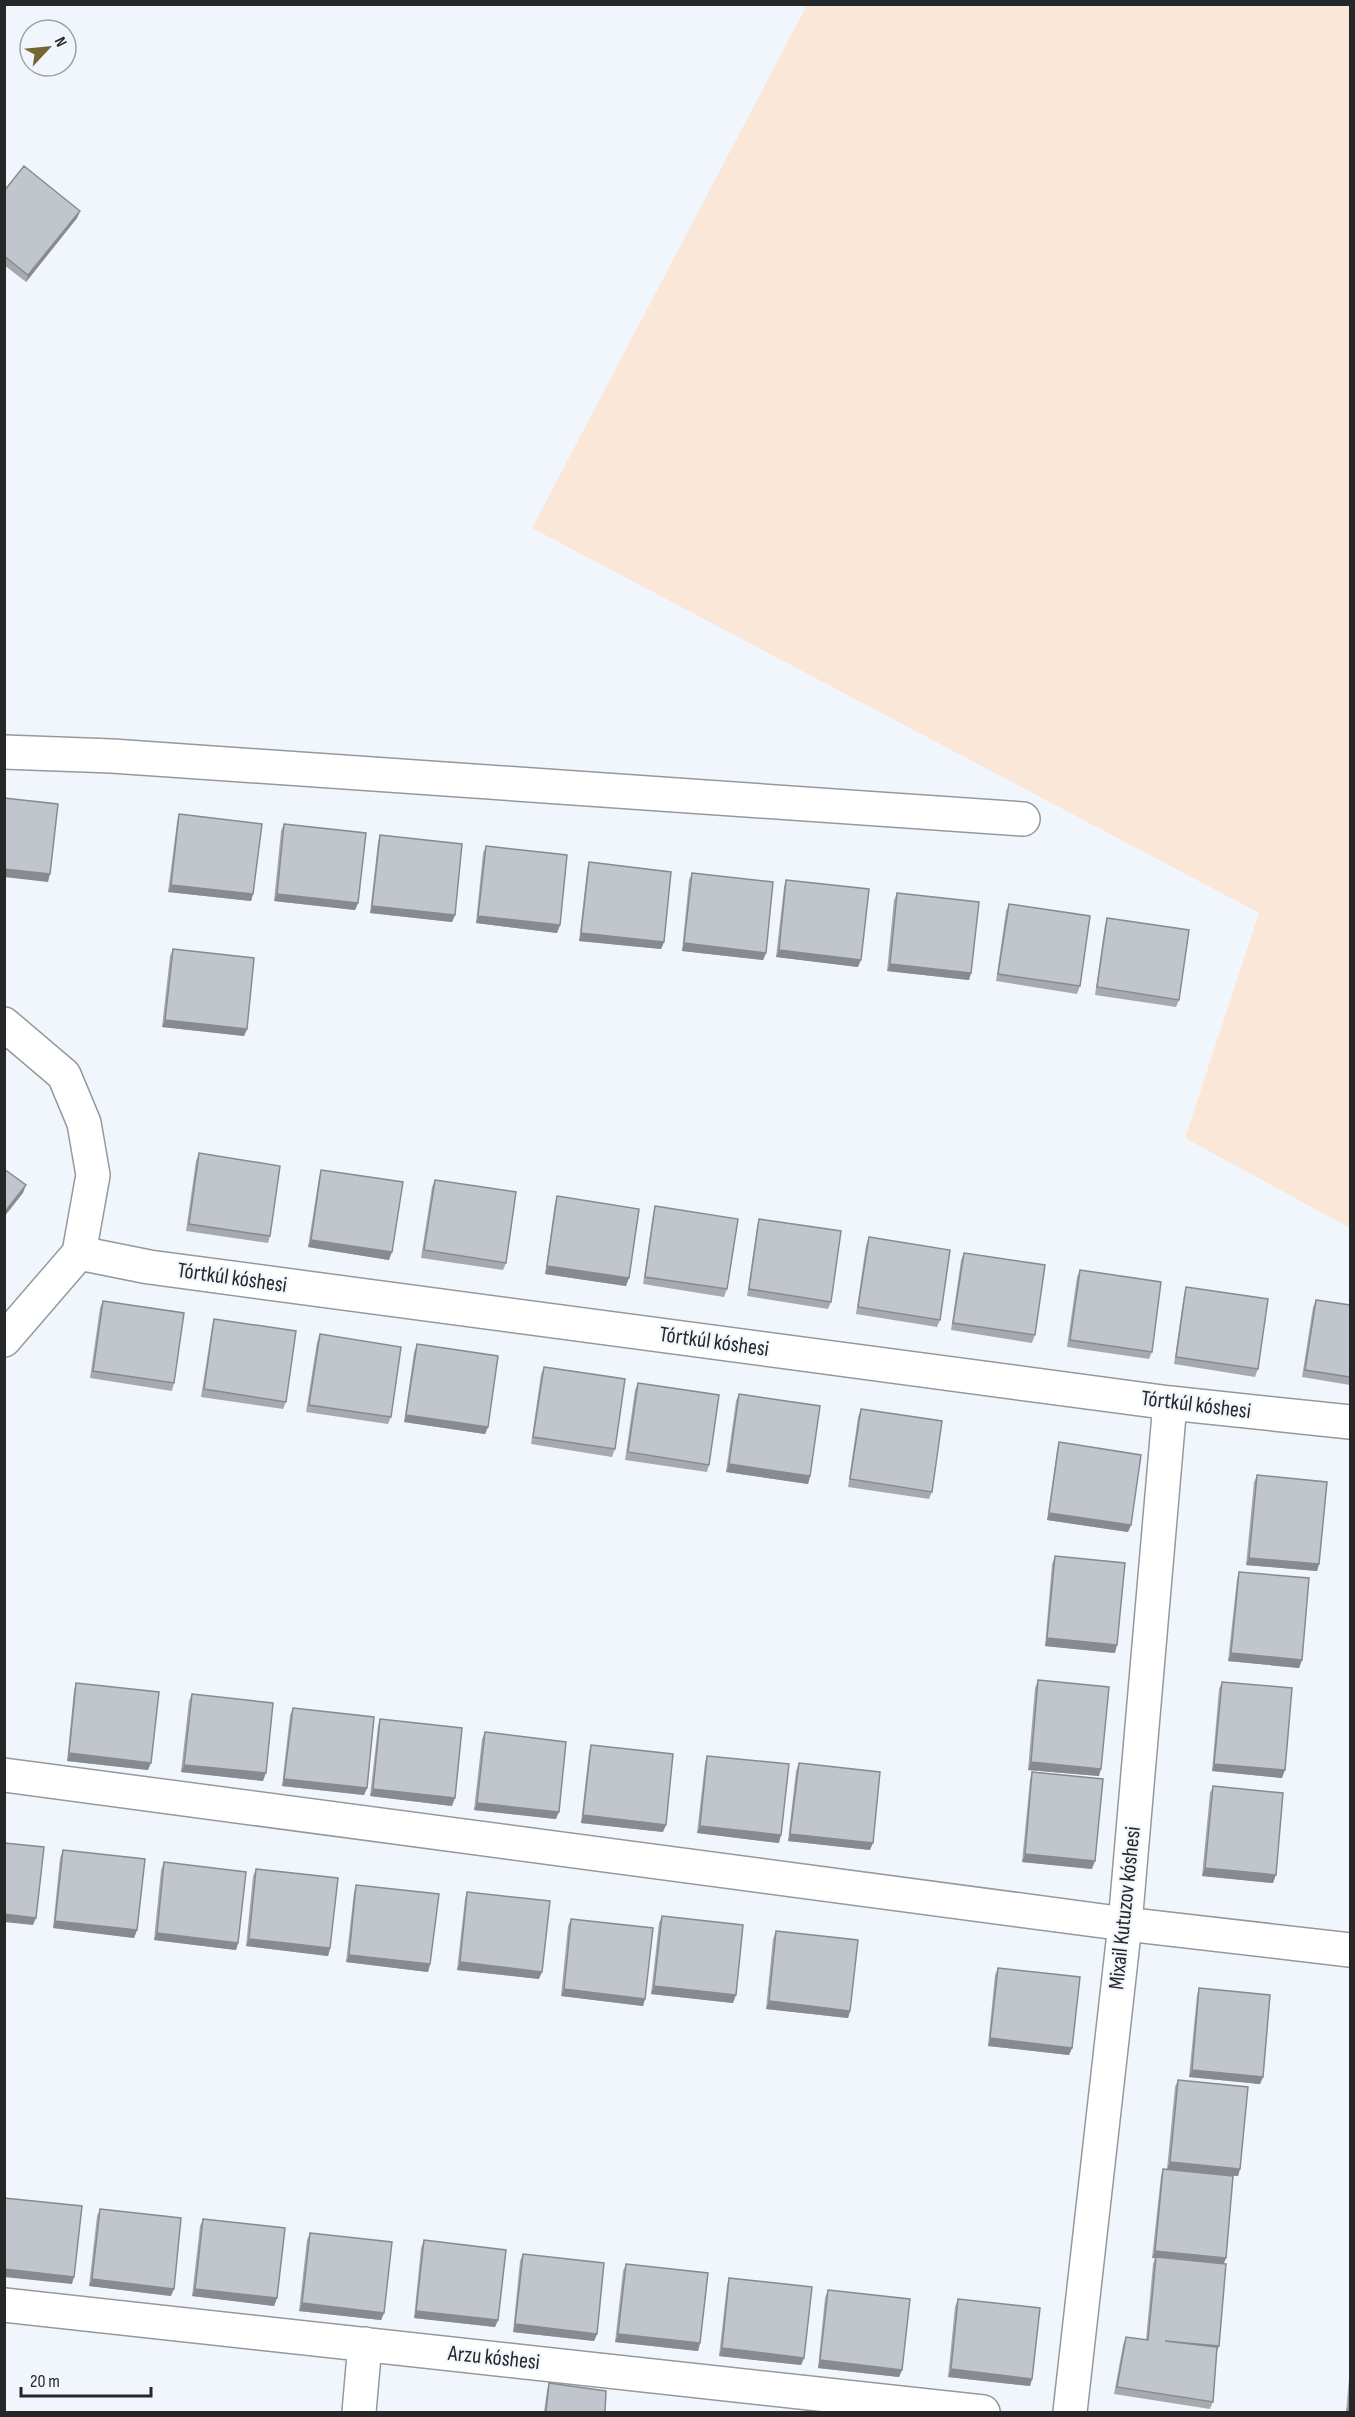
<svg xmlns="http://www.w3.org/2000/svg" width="1355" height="2417" font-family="'Sofia Sans Condensed',sans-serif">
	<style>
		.industrial { fill: #fbe7d8 }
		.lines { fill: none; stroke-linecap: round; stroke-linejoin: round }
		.minor-casing { stroke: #94999e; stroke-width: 36 }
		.minor { stroke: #fff; stroke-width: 33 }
		.wall { fill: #a6aaaf }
		.shaded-wall { fill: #878b8f }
		.building { fill: #c1c6cc; stroke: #878b8f; stroke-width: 1.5 }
		.labels { text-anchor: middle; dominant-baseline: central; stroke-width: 4.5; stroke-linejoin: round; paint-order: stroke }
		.street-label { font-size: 22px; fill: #252729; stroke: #f1f6fc }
	</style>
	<rect width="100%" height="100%" fill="#f1f6fc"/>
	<path class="industrial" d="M807,5H1350V1228L1185,1138L1259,913L532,528Z"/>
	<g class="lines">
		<defs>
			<path id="minor" d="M4,752L112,756L1023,819
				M4,1024L64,1075L84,1123L93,1175L79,1253L4,1340
				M79,1253L149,1267L1170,1403L1350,1422
				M4,1775L1125,1924L1350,1950
				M4,2305L983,2412
				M359,2412L365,2344
				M1070,2412L1125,1924L1170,1403"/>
		</defs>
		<use href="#minor" class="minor-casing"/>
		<use href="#minor" class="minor"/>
	</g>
	<path class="wall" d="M4,191L80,211L77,218L26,282L4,265Z
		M179,814L253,894L251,901L168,892L177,822Z
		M284,824L358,903L355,910L274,901L281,831Z
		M380,835L455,915L452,922L370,913L378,842Z
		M486,846L560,925L557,933L476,923L483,853Z
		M589,862L664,942L661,949L579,941L587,870Z
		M692,873L766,953L763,960L682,951L689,880Z
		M786,880L858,967L776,957L784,887Z
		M897,893L971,973L969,980L887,971L894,900Z
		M1009,904L1080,986L1077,994L996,981L1006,911Z
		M1107,918L1179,1000L1176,1007L1095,995L1105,925Z
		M173,949L247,1029L244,1036L162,1027L170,956Z
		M199,1153L270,1236L268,1243L186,1231L196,1161Z
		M321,1170L389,1260L308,1247L319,1177Z
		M435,1180L506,1263L503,1270L421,1258L432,1187Z
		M557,1196L626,1286L545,1274L555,1203Z
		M655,1206L727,1289L724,1297L643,1284L653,1214Z
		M759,1219L831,1302L828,1309L747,1296L757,1227Z
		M869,1237L940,1320L937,1327L856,1314L866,1245Z
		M964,1253L1035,1335L1032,1343L951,1330L961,1260Z
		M1080,1270L1152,1352L1149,1359L1067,1347L1077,1277Z
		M1186,1287L1258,1369L1255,1377L1174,1364L1184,1294Z
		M1316,1300L1350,1305V1385L1302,1377L1313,1307Z
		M103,1301L174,1383L172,1391L90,1378L100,1308Z
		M214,1319L286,1402L283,1409L201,1397L212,1327Z
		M320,1334L391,1417L388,1424L306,1412L317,1342Z
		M417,1344L488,1427L485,1434L404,1422L414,1352Z
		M544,1367L615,1449L612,1457L531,1444L541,1374Z
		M638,1383L709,1465L707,1472L625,1460L635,1390Z
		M739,1394L810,1476L808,1484L726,1472L736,1401Z
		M861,1409L932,1492L929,1499L848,1487L858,1417Z
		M1059,1442L1131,1525L1128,1532L1047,1520L1057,1450Z
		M1257,1475L1319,1564L1317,1571L1246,1565L1254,1482Z
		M1055,1556L1115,1653L1045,1646L1052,1564Z
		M1239,1572L1302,1660L1299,1668L1228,1661L1237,1579Z
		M1038,1680L1099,1776L1028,1770L1035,1688Z
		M1222,1682L1282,1778L1212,1771L1219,1689Z
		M76,1683L148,1770L67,1761L74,1690Z
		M192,1694L263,1781L181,1772L189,1701Z
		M293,1708L367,1788L364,1795L282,1786L290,1715Z
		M380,1719L452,1806L370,1796L378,1726Z
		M485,1732L556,1819L474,1810L482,1739Z
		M591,1745L663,1832L581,1823L589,1752Z
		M707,1756L779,1843L697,1833L705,1763Z
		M799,1763L870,1850L788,1841L796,1771Z
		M1032,1772L1092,1869L1022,1862L1030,1780Z
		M1213,1786L1273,1883L1202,1876L1210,1793Z
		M63,1850L137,1930L134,1938L53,1928L60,1858Z
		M164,1862L238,1943L236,1950L154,1940L161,1870Z
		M256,1869L330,1948L328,1956L246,1946L253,1876Z
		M356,1885L430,1964L428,1972L346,1962L354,1892Z
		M467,1892L539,1979L457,1970L465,1899Z
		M662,1916L733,2003L651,1994L659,1923Z
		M571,1919L645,1999L643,2006L561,1996L568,1926Z
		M776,1931L850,2011L848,2018L766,2009L773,1939Z
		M998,1968L1072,2048L1069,2055L988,2046L995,1975Z
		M1199,1988L1263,2077L1260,2084L1189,2077L1197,1995Z
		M1178,2080L1240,2169L1238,2176H1233L1226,2258L1224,2263L1213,2402L1210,2409L1114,2394L1123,2345L1126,2337L1146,2340L1153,2264L1155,2258H1152L1161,2176L1163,2169H1167L1175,2087Z
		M100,2209L171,2296L89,2286L97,2216Z
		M203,2219L277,2298L274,2306L192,2296L200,2226Z
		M310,2233L384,2313L381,2320L299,2311L307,2240Z
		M424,2240L498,2320L495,2327L414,2318L421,2248Z
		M523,2254L597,2334L594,2341L513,2332L520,2261Z
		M626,2264L700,2343L698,2351L615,2342L623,2271Z
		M729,2278L804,2358L801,2365L719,2356L727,2285Z
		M828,2290L902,2370L899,2377L818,2368L825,2298Z
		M958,2299L1032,2379L1030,2386L948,2377L955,2307Z
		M1350,2367V2412H1346Z
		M549,2383L605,2412H544L547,2390Z"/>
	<path class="shaded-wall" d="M80,211L77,218L26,282L28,275Z
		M4,869L50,874L48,882L4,877Z
		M171,885L253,894L251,901L168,892Z
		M277,894L358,903L355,910L274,901Z
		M372,906L455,915L452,922L370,913Z
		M478,916L560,925L557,933L476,923Z
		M581,933L664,942L661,949L579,941Z
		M684,943L766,953L763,960L682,951Z
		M779,950L861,960L858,967L776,957Z
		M890,964L971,973L969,980L887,971Z
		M165,1020L247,1029L244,1036L162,1027Z
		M26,1185L23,1193L4,1217V1213Z
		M311,1240L392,1252L389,1260L308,1247Z
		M547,1266L629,1278L626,1286L545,1274Z
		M406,1415L488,1427L485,1434L404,1422Z
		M729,1464L810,1476L808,1484L726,1472Z
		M1049,1513L1131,1525L1128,1532L1047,1520Z
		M1249,1558L1319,1564L1317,1571L1246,1565Z
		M1047,1638L1117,1645L1115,1653L1045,1646Z
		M1231,1653L1302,1660L1299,1668L1228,1661Z
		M69,1753L151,1763L148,1770L67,1761Z
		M1031,1762L1101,1769L1099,1776L1028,1770Z
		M1214,1764L1285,1770L1282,1778L1212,1771Z
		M184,1765L266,1773L263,1781L181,1772Z
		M284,1779L367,1788L364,1795L282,1786Z
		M373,1789L455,1798L452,1806L370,1796Z
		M477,1803L559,1812L556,1819L474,1810Z
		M583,1815L666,1825L663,1832L581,1823Z
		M700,1826L781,1835L779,1843L697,1833Z
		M790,1834L873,1843L870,1850L788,1841Z
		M1025,1854L1095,1861L1092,1869L1022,1862Z
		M1205,1868L1276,1875L1273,1883L1202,1876Z
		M4,1914L36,1918L33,1925L4,1922Z
		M55,1921L137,1930L134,1938L53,1928Z
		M157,1933L238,1943L236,1950L154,1940Z
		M249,1939L330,1948L328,1956L246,1946Z
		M349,1955L430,1964L428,1972L346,1962Z
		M460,1962L542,1972L539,1979L457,1970Z
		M654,1986L736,1995L733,2003L651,1994Z
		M564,1989L645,1999L643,2006L561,1996Z
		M769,2001L850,2011L848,2018L766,2009Z
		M990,2038L1072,2048L1069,2055L988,2046Z
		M1192,2070L1263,2077L1260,2084L1189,2077Z
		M1170,2162L1240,2169L1238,2176L1167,2169Z
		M1155,2251L1226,2258L1223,2265L1152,2258Z
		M4,2269L74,2277L72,2284L4,2277Z
		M92,2279L174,2289L171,2296L89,2286Z
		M195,2289L277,2298L274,2306L192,2296Z
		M302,2303L384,2313L381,2320L299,2311Z
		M416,2311L498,2320L495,2327L414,2318Z
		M515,2324L597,2334L594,2341L513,2332Z
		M618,2334L700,2343L698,2351L615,2342Z
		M1165,2341L1219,2346L1216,2353Z
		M722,2348L804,2358L801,2365L719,2356Z
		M820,2360L902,2370L899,2377L818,2368Z
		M951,2369L1032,2379L1030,2386L948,2377Z
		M1349,2404H1350V2412H1346Z"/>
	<path class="building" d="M24,166L80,211L28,275L4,256V191Z
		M4,798L58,804L50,874L4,869Z
		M179,814L262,824L253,894L171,885Z
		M284,824L366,833L358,903L277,894Z
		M380,835L462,844L455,915L372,906Z
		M486,846L567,855L560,925L478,916Z
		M589,862L671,872L664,942L581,933Z
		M692,873L773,882L766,953L684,943Z
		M786,880L869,889L861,960L779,950Z
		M897,893L979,902L971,973L890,964Z
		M1009,904L1090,916L1080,986L998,974Z
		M1107,918L1189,930L1179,1000L1097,987Z
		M173,949L254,958L247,1029L165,1020Z
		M199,1153L280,1166L270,1236L189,1224Z
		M4,1169L26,1185L4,1213Z
		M321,1170L403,1182L392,1252L311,1240Z
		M435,1180L516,1192L506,1263L424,1250Z
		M557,1196L639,1209L629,1278L547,1266Z
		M655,1206L738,1219L727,1289L645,1277Z
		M759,1219L841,1231L831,1302L749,1289Z
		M869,1237L950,1250L940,1320L858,1307Z
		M964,1253L1045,1265L1035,1335L953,1323Z
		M1080,1270L1161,1282L1152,1352L1070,1340Z
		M1186,1287L1268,1299L1258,1369L1176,1357Z
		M1316,1300L1350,1305V1377L1305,1370Z
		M103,1301L184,1313L174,1383L93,1371Z
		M214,1319L296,1331L286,1402L204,1389Z
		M320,1334L401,1347L391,1417L309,1405Z
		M417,1344L498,1356L488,1427L406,1415Z
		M544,1367L625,1379L615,1449L533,1437Z
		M638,1383L719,1395L709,1465L628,1452Z
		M739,1394L820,1406L810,1476L729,1464Z
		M861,1409L942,1421L932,1492L850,1479Z
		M1059,1442L1141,1455L1131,1525L1049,1513Z
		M1257,1475L1327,1482L1319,1564L1249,1558Z
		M1055,1556L1125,1563L1117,1645L1047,1638Z
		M1239,1572L1309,1578L1302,1660L1231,1653Z
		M1038,1680L1109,1687L1101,1769L1031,1762Z
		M1222,1682L1292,1688L1285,1770L1214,1764Z
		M76,1683L159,1692L151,1763L69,1753Z
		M192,1694L273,1703L266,1773L184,1765Z
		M293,1708L374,1717L367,1788L284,1779Z
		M380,1719L462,1728L455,1798L373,1789Z
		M485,1732L566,1742L559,1812L477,1803Z
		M591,1745L673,1754L666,1825L583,1815Z
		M707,1756L789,1764L781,1835L700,1826Z
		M799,1763L880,1772L873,1843L790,1834Z
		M1032,1772L1103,1779L1095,1861L1025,1854Z
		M1213,1786L1283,1793L1276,1875L1205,1868Z
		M4,1843L44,1847L36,1918L4,1914Z
		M63,1850L145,1859L137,1930L55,1921Z
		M164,1862L246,1872L238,1943L157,1933Z
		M256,1869L338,1878L330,1948L249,1939Z
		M356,1885L439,1894L430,1964L349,1955Z
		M467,1892L550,1901L542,1972L460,1962Z
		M662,1916L743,1925L736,1995L654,1986Z
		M571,1919L653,1928L645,1999L564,1989Z
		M776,1931L858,1940L850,2011L769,2001Z
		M998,1968L1080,1977L1072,2048L990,2038Z
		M1199,1988L1270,1995L1263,2077L1192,2070Z
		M1178,2080L1248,2087L1240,2169L1170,2162Z
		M1163,2169L1233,2176L1226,2258L1155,2251Z
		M4,2198L82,2206L74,2277L4,2269Z
		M100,2209L181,2218L174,2289L92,2279Z
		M203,2219L285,2228L277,2298L195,2289Z
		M310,2233L392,2242L384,2313L302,2303Z
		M424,2240L506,2250L498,2320L416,2311Z
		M523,2254L604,2263L597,2334L515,2324Z
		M1156,2257L1226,2264L1219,2346L1165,2341L1217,2347L1213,2402L1117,2387L1126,2337L1148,2340Z
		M626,2264L708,2273L700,2343L618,2334Z
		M729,2278L812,2287L804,2358L722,2348Z
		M828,2290L910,2299L902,2370L820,2360Z
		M958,2299L1040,2308L1032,2379L951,2369Z
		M549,2383L606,2391L605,2412H546Z
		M1350,2386V2404H1349Z"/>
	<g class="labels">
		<g class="street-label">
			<text transform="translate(232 1278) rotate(8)">Tórtkúl kóshesi</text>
			<text transform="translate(714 1342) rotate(8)">Tórtkúl kóshesi</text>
			<text transform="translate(1196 1405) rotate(7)">Tórtkúl kóshesi</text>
			<text transform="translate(1125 1908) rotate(-84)">Mixail Kutuzov kóshesi</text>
			<text transform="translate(494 2358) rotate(6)">Arzu kóshesi</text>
		</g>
	</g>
	<rect width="1355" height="2417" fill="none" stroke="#252729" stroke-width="12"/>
	<g transform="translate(48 48) rotate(64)"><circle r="28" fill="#f1f6fc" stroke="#9fa3a8" stroke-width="1.5"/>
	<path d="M0-4.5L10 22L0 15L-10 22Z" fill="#766533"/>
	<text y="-9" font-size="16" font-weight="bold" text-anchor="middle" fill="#252729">N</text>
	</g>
	<path d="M21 2387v9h130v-9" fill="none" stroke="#252729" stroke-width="3"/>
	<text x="30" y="2387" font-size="18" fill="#252729" stroke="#f1f6fc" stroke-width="4.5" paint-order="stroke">20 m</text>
</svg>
